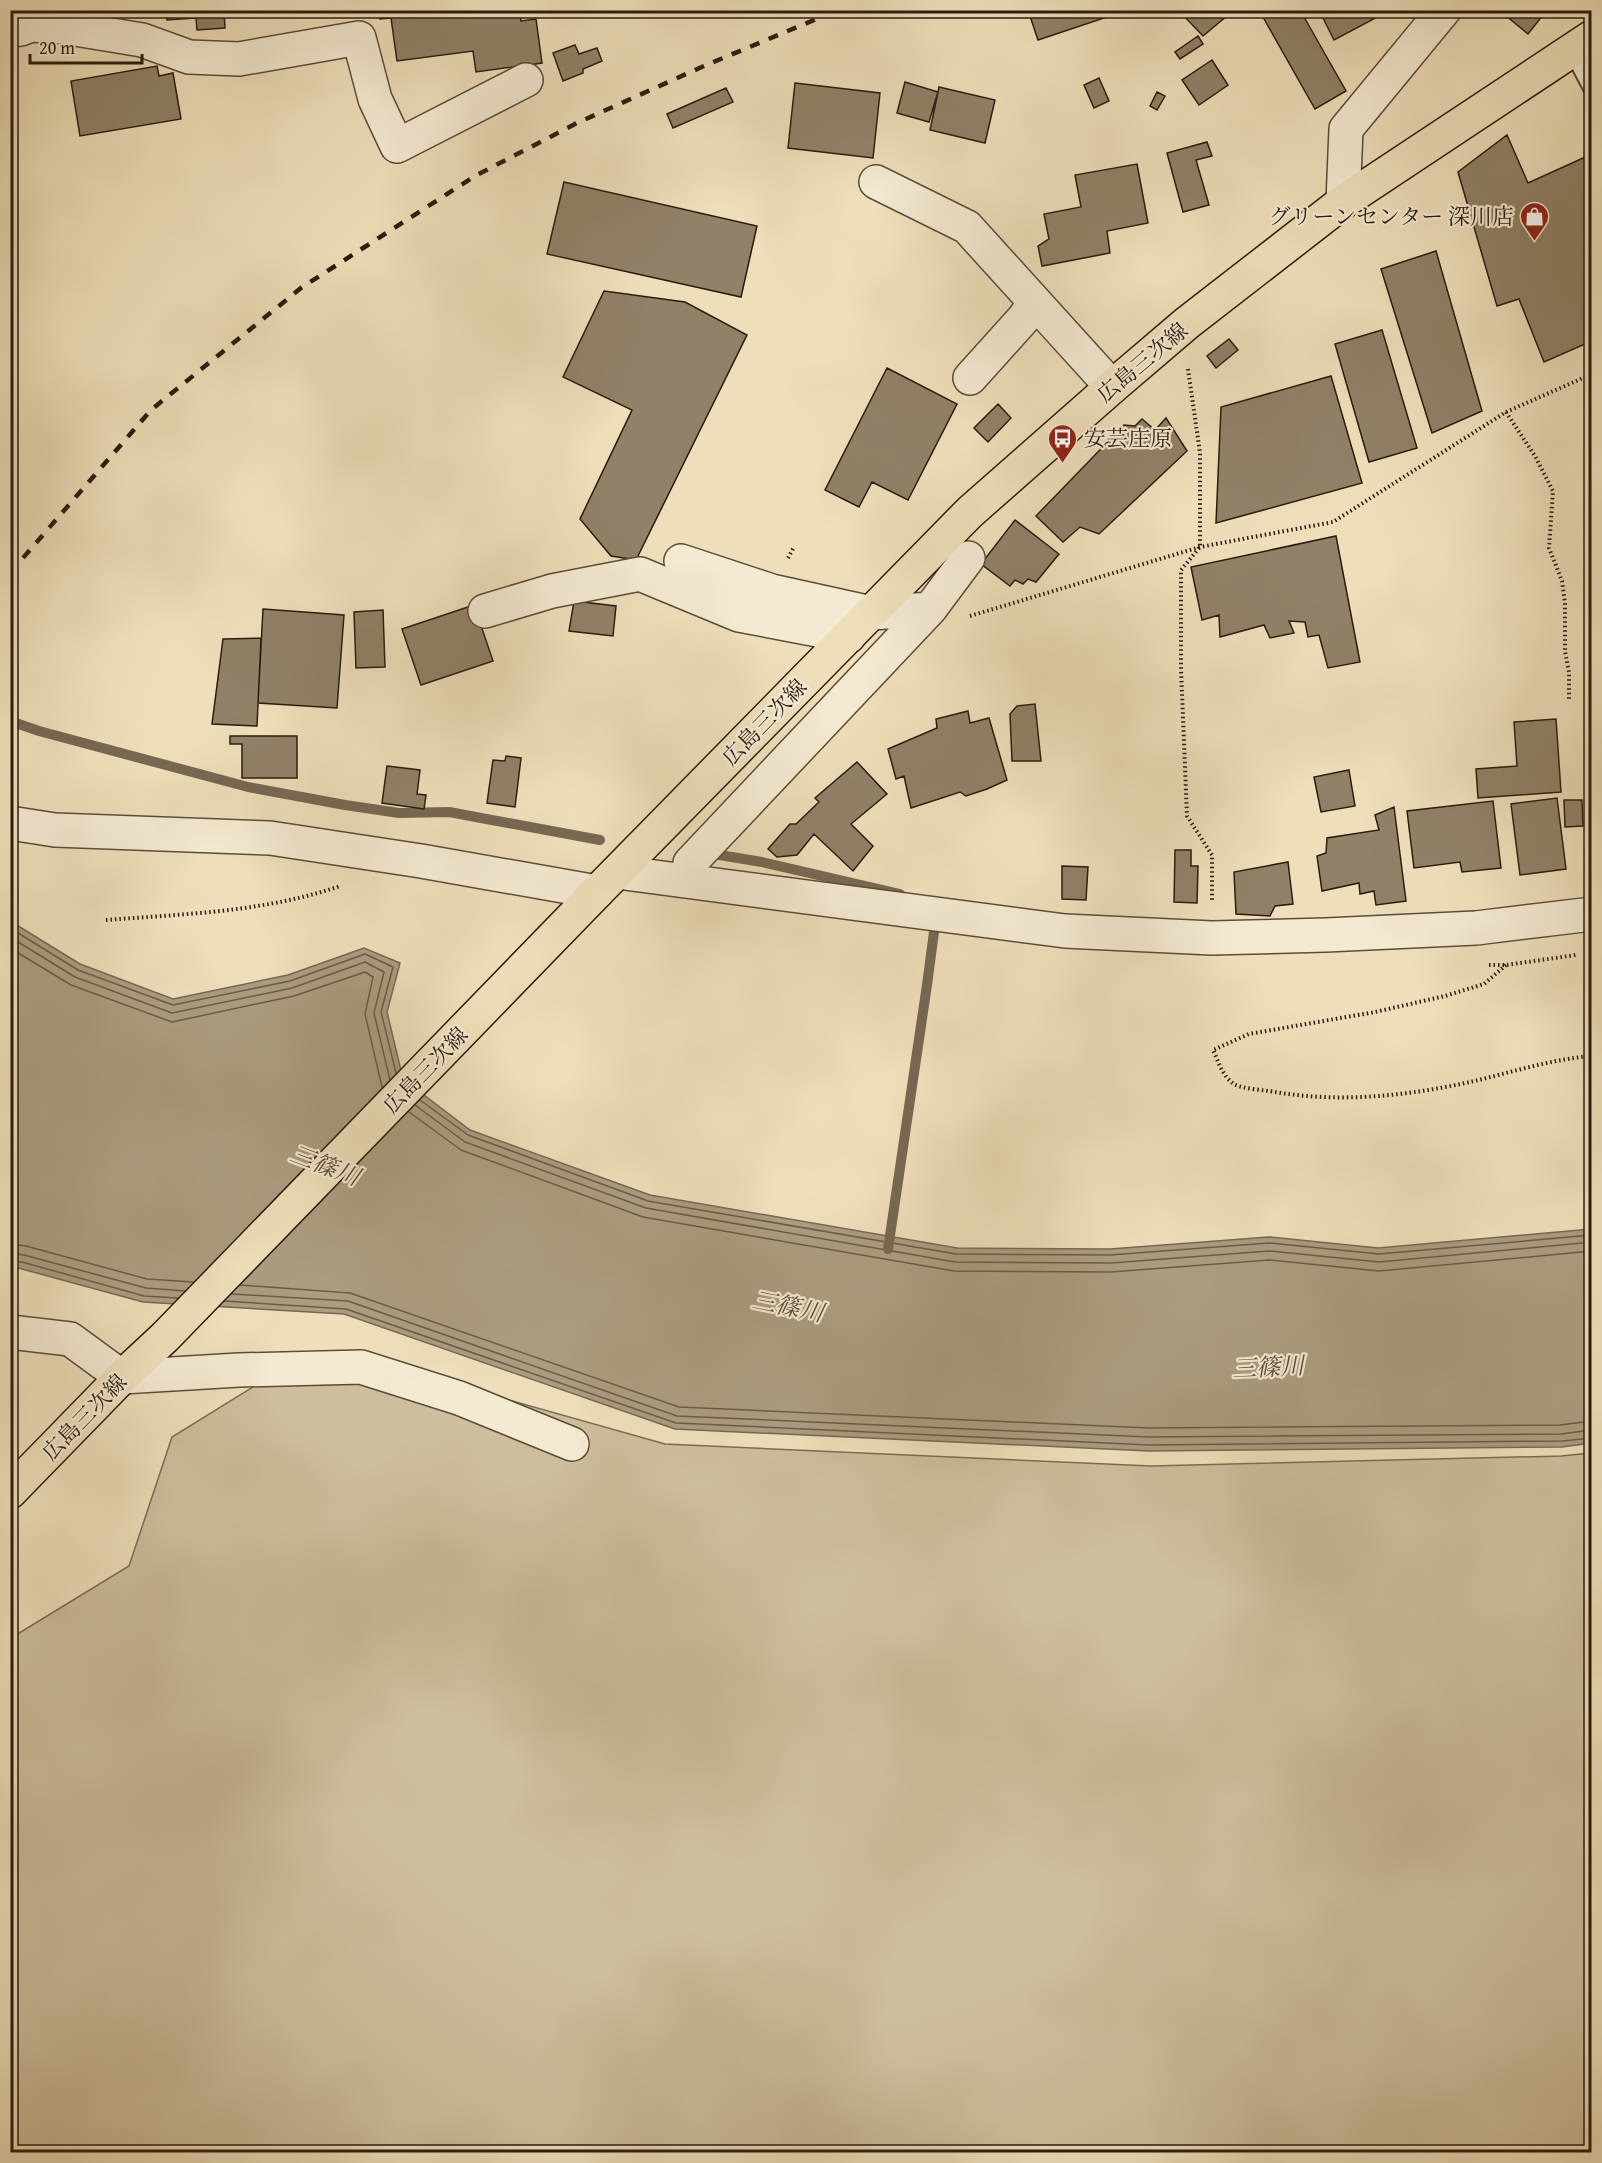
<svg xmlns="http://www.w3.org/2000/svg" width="1602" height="2163" font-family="'Gentium Book Plus','Noto Serif JP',serif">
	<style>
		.green { fill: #cdbe9d; stroke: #7c6c56; stroke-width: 1.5 }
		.water { fill: #ab9c80; stroke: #776853; stroke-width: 1.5 }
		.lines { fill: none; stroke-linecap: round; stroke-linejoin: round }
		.shore { stroke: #6a5c48; stroke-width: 1.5 }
		.stream { stroke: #776853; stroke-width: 10 }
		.building { fill: #908168; stroke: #2a1b0f; stroke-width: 1.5 }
		.lane-casing { stroke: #5b4c3a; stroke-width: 20 }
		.street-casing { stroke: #5b4c3a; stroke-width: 36 }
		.primary-casing { stroke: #2a1b0f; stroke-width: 36 }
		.path { stroke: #2a1b0f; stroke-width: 4; stroke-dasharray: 1.5 3; stroke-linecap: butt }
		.lane { stroke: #f4ead2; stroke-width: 16 }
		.street { stroke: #f4ead2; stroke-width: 33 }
		.primary { stroke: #eedfba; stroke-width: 33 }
		.rail { stroke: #2a1b0f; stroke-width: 4.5; stroke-dasharray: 10 10; stroke-linecap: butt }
		.labels { text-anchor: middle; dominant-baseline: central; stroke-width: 4.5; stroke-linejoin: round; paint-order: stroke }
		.poi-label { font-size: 22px; fill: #2a1b0f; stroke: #f4ead2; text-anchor: end }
		.street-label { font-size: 22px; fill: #2a1b0f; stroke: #f4ead2 }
		.water-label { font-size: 24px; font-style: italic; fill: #5e4f3c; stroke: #f4ead2 }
	</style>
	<rect width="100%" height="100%" fill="#eedfba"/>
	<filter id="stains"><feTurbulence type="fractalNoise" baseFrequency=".00333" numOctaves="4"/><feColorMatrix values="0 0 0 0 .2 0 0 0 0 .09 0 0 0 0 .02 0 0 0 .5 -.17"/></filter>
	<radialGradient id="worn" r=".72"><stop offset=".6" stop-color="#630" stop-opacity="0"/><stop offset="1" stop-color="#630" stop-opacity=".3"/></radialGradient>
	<path class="green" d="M388,1366L665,1444L1151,1466L1561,1456L1591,1453V2152H11V1638L129,1566L172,1437L279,1371Z"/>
	<path class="water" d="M10,921L80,964L173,999L288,975L364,948L400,963L387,1012L403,1079L470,1130L650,1195L957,1248L1110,1249L1269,1237L1378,1248L1591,1229V1443L1562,1447L1149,1451L675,1429L344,1314L143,1302L11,1266Z"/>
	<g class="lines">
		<path class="shore" d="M10,928L78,970L173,1005L290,981L365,954L393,967L381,1012L396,1073
			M10,937L75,977L172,1013L292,988L365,962L384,972L374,1013L390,1080
			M10,948L71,985L172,1022L294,996L365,972L373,977L365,1014L382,1087
			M420,1100L468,1135L648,1201L956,1254L1110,1255L1269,1243L1379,1254L1592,1235
			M415,1105L465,1142L646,1208L955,1262L1111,1263L1269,1251L1379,1262L1592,1242
			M409,1112L461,1150L643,1217L954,1271L1111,1272L1269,1260L1379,1271L1592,1251
			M10,1244L26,1246L147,1279L193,1282
			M10,1253L24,1255L146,1288L185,1291
			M10,1261L22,1262L144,1296L178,1298
			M240,1285L350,1293L679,1407L1149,1428L1560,1425L1592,1421
			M232,1294L348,1301L677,1416L1149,1437L1561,1434L1592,1430
			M225,1301L346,1309L676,1423L1149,1445L1562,1441L1592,1438"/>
		<path class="stream" d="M10,721L39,731L248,787L345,805L399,813L449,812L600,840
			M707,853L762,862L900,894
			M888,1249L927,985L936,917"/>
	</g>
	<path class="building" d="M96,10H165L97,15Z
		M166,10H224L225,28L197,30L196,18L167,20Z
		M378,10H519L521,21L536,19L542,63L476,72L473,51L397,61L391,18L380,19Z
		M1028,10H1122V12L1038,40Z
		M1185,10H1234L1203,36L1182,14Z
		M1259,10H1300L1346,91L1315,109Z
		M1319,10H1381L1383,14L1334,40Z
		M1499,10H1547L1528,34Z
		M1198,36L1203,44L1180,59L1175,52Z
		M575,45L579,54L597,48L602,61L583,69V73L563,81L553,53Z
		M1212,60L1228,85L1199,105L1182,80Z
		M157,66L159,76L173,73L181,119L80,136L71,81Z
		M1099,78L1109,101L1094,108L1084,85Z
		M905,82L938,92L929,122L897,113Z
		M795,83L880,93L873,158L788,148Z
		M939,87L995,100L985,143L930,130Z
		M726,88L733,102L673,128L667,114Z
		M1157,92L1165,96L1157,110L1150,106Z
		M1507,135L1528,183L1592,154V341L1544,362L1519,299L1497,306L1458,172Z
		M1207,142L1212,156L1196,160L1209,205L1183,212L1167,153Z
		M1137,164L1148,223L1107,231L1110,253L1042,266L1038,246L1049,239L1044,214L1081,207L1075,175Z
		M564,182L757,226L741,297L547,254Z
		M1436,251L1482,411L1432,433L1381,269Z
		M604,291L685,302L747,335L636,560L611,556L580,519L632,410L563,377Z
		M1382,330L1417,448L1369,462L1335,344Z
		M1229,339L1238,350L1216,368L1207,356Z
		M887,368L957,404L908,500L872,482L859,507L825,490Z
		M1331,376L1362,483L1216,523L1221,407Z
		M998,404L1011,418L988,442L974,428Z
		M1166,418L1187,451L1099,534L1080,527L1063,542L1036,516L1124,425L1135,426L1142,419L1155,430Z
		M1015,520L1059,554L1036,582L1028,579L1023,584L1015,580L1010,586L981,564Z
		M1336,536L1360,662L1328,668L1319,635L1308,637L1305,622L1289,621L1294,633L1270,638L1264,625L1220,637L1219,615L1202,620L1191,567Z
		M574,601L616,606L613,636L569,631Z
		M474,605L493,661L421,685L402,629Z
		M263,609L344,615L337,708L258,703Z
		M383,610L385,667L356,668L354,612Z
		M261,638L257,726L212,724L223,639Z
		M1035,704L1041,761H1012L1010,714L1017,706Z
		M968,711L970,723L989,718L1007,780L987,789L966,796L960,792L911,808L904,776L896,779L888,749L937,728L936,719Z
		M1556,719L1561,792L1478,798L1476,769L1517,766L1514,722Z
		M230,736H297V778H242V744H230Z
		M506,756L521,758L515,807L487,803L493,760L505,761Z
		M857,762L887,794L851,824L873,846L853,871L814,834L797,855L777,857L768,849L790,824H796L819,802L815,798Z
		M387,766L420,770L417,794L426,795L424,809L382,803Z
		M1349,770L1355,806L1321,812L1314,777Z
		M1557,798L1566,869L1520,875L1511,804Z
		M1564,800H1582L1583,826L1565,827Z
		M1493,801L1501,868L1462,872L1460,862L1414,868L1407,811Z
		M1394,807L1406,901L1376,905L1374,891L1360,894L1359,883L1322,891L1317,856L1326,853L1327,838L1379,830L1375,815Z
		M1175,850H1191V866H1198L1197,903L1174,902Z
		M1288,862L1293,904L1275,906L1270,916L1236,914L1234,872Z
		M1062,866L1088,867L1086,900L1062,899Z"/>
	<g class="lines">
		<defs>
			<path id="lane" d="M1572,50L1592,88"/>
			<path id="street" d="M10,30L21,29L31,25L63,27L142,40L189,57L239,59L359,38L375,99L397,146L526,80
				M876,182L967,227L1112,387
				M1343,202L1346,129L1444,10
				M970,378L1024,318L1035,302
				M681,561L772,591L872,613L930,609L968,558
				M485,611L552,591L640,574L739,615L849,636
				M10,823L55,830L270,838L421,861L597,892
				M690,863L930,609
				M617,872L1065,931L1212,938L1326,935L1476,928L1592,914
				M10,1332L70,1339L122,1377L239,1370L361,1367L459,1398L572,1444"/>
			<path id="primary" d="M10,1492L122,1377L165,1337L597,892L970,512L1112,387L1187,323L1343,202L1592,37"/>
		</defs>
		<use href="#lane" class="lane-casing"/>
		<use href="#street" class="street-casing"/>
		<use href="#primary" class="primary-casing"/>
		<path class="path" d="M1188,369L1200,453V547L1181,570V669L1187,816L1212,855V902
			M1506,412L1535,456L1553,491L1549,548L1562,581L1565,603V651L1569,673V699
			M788,558L794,547
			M970,616L1200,547L1333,522L1506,412L1592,374
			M106,920C184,914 265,912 340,886
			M1489,965H1506L1576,955
			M1506,965L1484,984L1445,996L1375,1012L1249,1034L1213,1050C1218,1061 1223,1077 1234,1084C1242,1089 1265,1090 1275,1092C1340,1103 1406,1096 1470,1082C1510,1073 1551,1059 1592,1056"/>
		<use href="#lane" class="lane"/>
		<use href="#street" class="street"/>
		<use href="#primary" class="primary"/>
		<path class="rail" d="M10,573L151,410L301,288L475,176L577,123L704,66L838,10"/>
	</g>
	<defs>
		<symbol id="shop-pin" viewBox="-11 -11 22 30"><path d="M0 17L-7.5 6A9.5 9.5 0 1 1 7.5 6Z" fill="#8f2418" stroke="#f4ead2"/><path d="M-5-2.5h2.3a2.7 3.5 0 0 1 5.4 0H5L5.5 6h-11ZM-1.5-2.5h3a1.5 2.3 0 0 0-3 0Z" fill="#fff"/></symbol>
		<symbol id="bus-pin" viewBox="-11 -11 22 30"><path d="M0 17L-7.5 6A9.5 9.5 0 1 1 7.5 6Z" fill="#8f2418" stroke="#f4ead2"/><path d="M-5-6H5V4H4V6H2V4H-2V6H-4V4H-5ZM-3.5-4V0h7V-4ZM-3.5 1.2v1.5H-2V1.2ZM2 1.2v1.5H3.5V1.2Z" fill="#fff"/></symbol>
	</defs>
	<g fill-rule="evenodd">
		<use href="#shop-pin" x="1518" y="200" width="33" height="45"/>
		<use href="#bus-pin" x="1046" y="422" width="33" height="45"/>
	</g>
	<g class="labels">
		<g class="poi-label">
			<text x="1514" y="216">グリーンセンター 深川店</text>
			<text x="1084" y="438" text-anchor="start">安芸庄原</text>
		</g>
		<g class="street-label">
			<text transform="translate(1142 362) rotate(-40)">広島三次線</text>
			<text transform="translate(764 722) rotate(-46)">広島三次線</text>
			<text transform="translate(425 1070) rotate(-46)">広島三次線</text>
			<text transform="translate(84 1417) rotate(-46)">広島三次線</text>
		</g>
		<g class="water-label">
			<text transform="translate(325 1165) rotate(21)">三篠川</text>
			<text transform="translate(788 1306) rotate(11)">三篠川</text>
			<text transform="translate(1268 1367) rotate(-3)">三篠川</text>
		</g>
	</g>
	<rect width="1602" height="2163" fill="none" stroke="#eedfba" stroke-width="36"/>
	<rect x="12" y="12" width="1578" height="2139" fill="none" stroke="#2a1b0f" stroke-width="3"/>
	<rect x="18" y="18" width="1566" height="2127" fill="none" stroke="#2a1b0f" stroke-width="1.5"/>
	<path d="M30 54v9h112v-9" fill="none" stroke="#2a1b0f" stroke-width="3"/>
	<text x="39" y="54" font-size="18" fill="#2a1b0f" stroke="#f4ead2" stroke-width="4.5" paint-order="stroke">20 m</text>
	<rect width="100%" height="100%" filter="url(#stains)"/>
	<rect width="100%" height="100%" fill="url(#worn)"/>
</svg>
